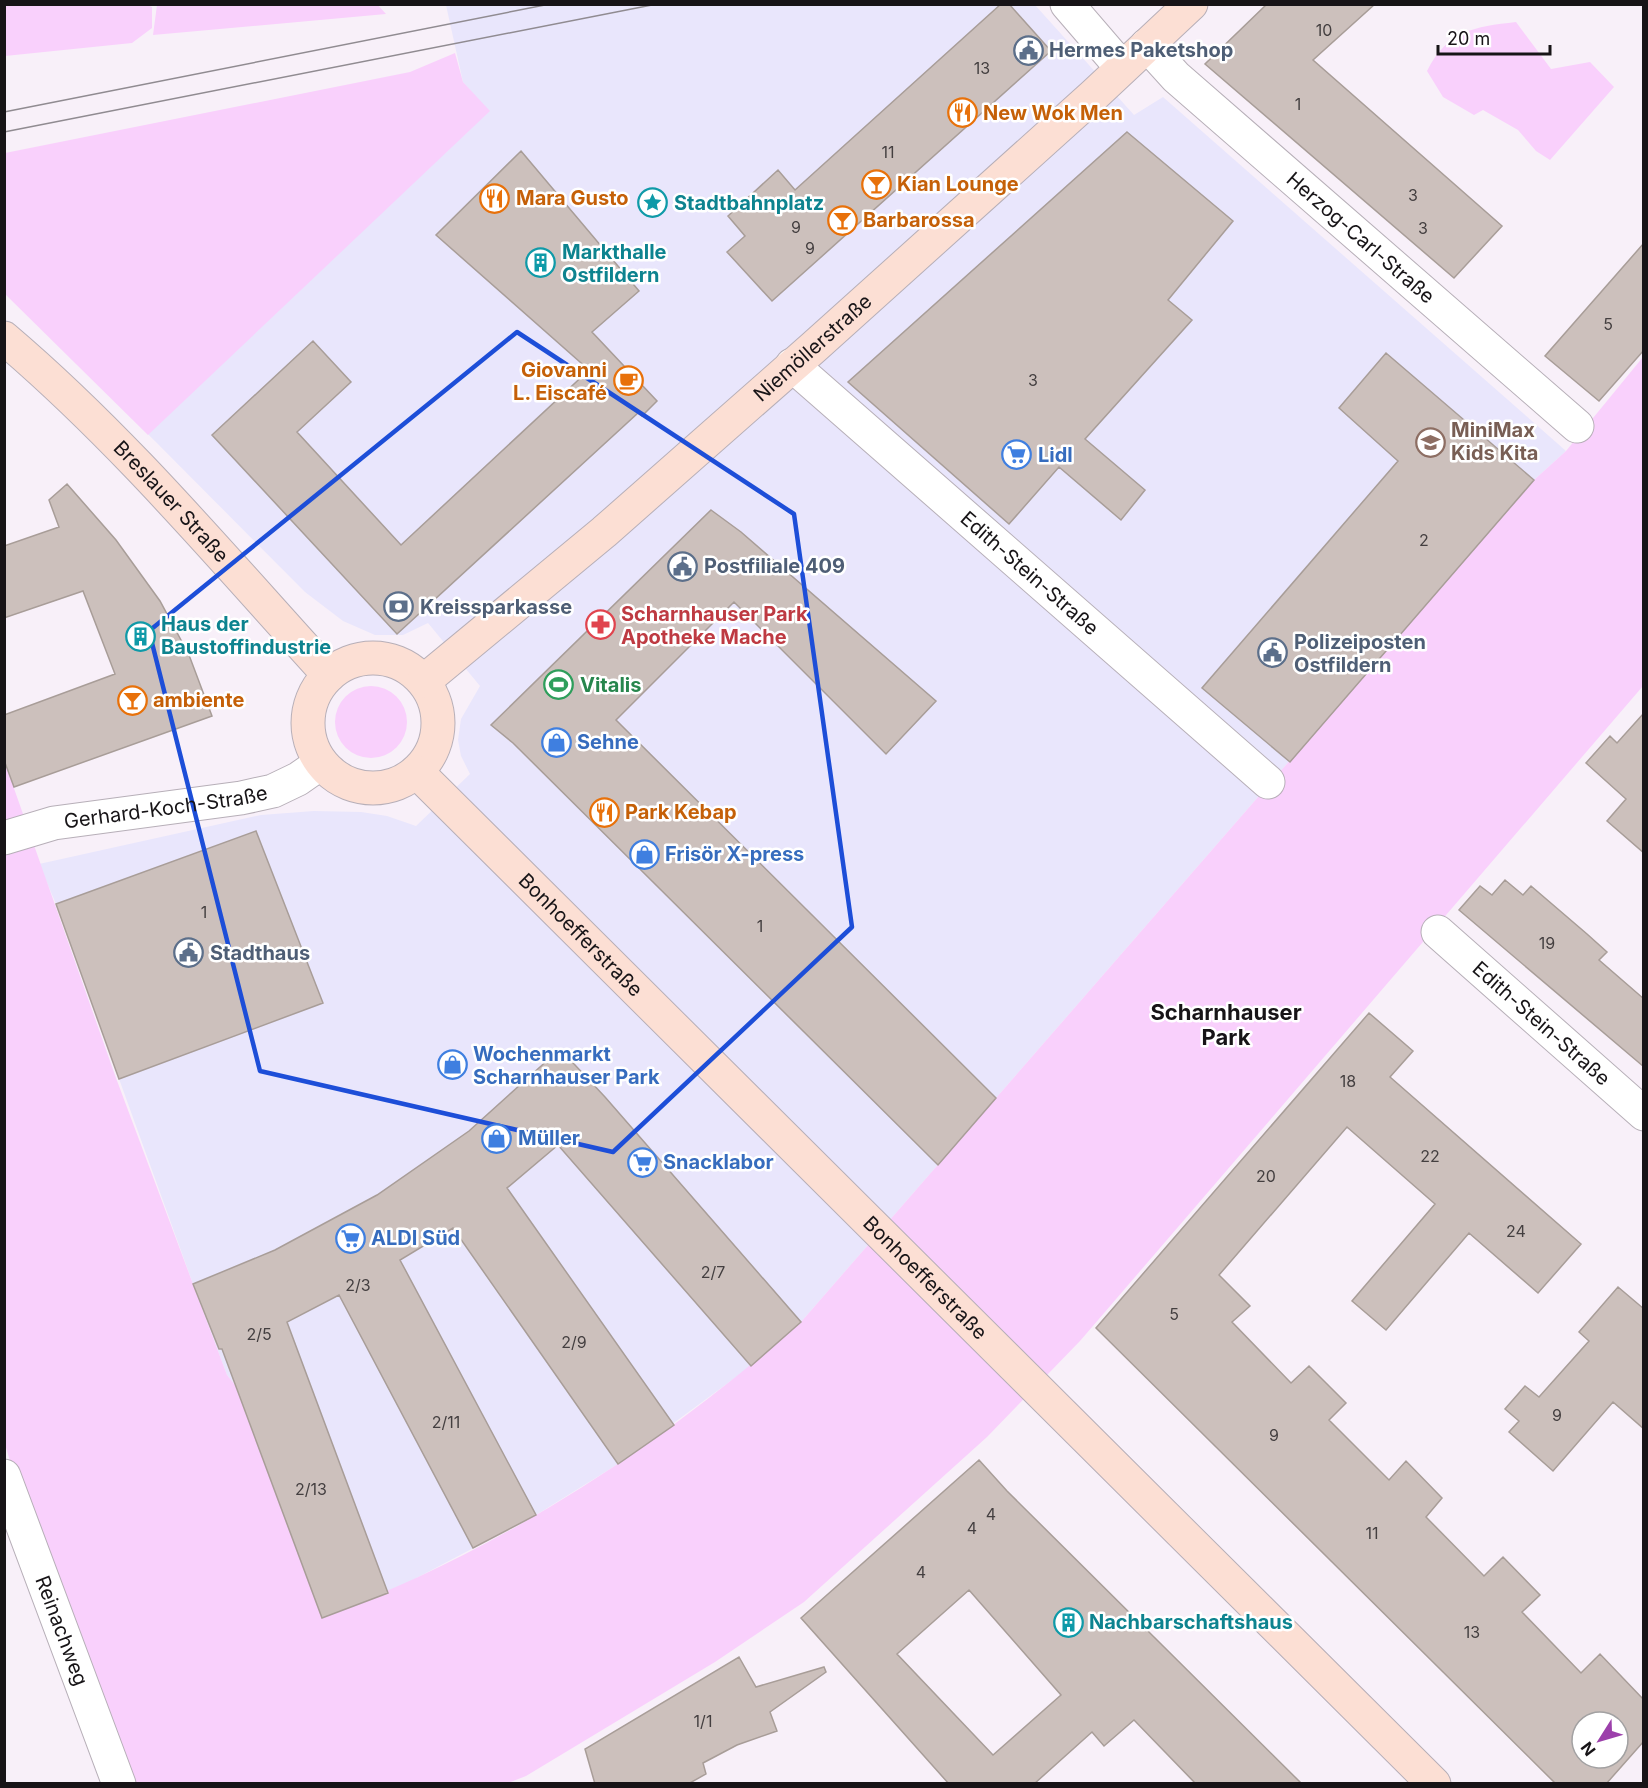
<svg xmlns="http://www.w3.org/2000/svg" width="1648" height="1788" font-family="Inter,sans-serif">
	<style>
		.commercial { fill: #e9e6fc }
		.green { fill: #f9d0fc }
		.building { fill: #ccc0bc; stroke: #a89d98; stroke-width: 1.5; fill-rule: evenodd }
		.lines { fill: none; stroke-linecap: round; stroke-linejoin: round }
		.minor-casing { stroke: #b7afb8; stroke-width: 35 }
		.secondary-casing { stroke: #b7afb8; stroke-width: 35 }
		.minor { stroke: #fff; stroke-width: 33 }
		.secondary { stroke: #fcdfd4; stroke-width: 33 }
		.tram { stroke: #908b91; stroke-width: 1.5 }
		.marked { fill: none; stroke: #1d4ed8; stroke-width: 4.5; stroke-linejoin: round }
		.labels { text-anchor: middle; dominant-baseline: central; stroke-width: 5; stroke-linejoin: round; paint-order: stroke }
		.number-label { font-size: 16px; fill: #443f40 }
		.service-label { font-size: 20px; font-weight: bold; fill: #4e5e75; stroke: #fff; text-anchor: start }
		.food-label { font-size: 20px; font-weight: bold; fill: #c56008; stroke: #fff; text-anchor: start }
		.culture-label { font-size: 20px; font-weight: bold; fill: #0d838f; stroke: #fff; text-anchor: start }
		.street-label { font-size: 20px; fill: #171417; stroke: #fff }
		.education-label { font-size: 20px; font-weight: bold; fill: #785e54; stroke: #fff; text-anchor: start }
		.shop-label { font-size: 20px; font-weight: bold; fill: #366cbe; stroke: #fff; text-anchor: start }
		.health-label { font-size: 20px; font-weight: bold; fill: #be3a42; stroke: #fff; text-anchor: start }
		.leisure-label { font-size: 20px; font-weight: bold; fill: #27864d; stroke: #fff; text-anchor: start }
		.quarter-label { font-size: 22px; font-weight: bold; fill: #171417; stroke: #fff }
	</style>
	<rect width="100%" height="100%" fill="#f8f0f9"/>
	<path class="commercial" d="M446,5H1035L1134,115L1163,97L1566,451L1534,480L801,1322L751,1366L618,1464L536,1515L388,1593L322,1618L235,1385L227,1375L193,1284L56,904L39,864L261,815L314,811L361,812L387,816L416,826L470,774L461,756L458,740L461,719L480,686L428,623L403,635H375L343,621L305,592L134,420L476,97L463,82Z"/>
	<path class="green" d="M377,4L386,14L153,35L157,5Z
		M4,5H147L152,7V28L132,43L5,56Z
		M1516,22L1551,69L1590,62L1614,87L1550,160L1536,151L1518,130L1483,110L1474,115L1443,97L1427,71C1448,30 1474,27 1516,22Z
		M455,53L463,82L490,111L148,435L5,294V153L410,72Z
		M1643,357V686L1080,1341L987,1437L804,1602L715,1662L526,1776L508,1783H129L15,1478L5,1444L4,760L116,1078L227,1375L235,1385L322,1617C499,1552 660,1446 801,1322L1534,480L1566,451Z
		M335 722a36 36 0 1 1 72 0a36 36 0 1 1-72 0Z"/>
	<path class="building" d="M1001,4H1009L1051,51L772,301L727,252L745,236L728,216L778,170L795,190Z
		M1267,4H1375L1313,60L1502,226L1454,278L1205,64Z
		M1127,132L1233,221L1168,300L1192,320L1085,439L1145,490L1121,520L1059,467L1009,524L848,382Z
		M521,151L639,291L592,332L657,401L642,416L638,413L397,634L212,435L313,341L351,382L297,432L401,545L589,370L436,235Z
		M1644,243V350L1599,401L1545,356Z
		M1386,353L1534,480L1290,762L1202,688L1398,461L1339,408Z
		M67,484L116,540L160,601L189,655L212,716L14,787L4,760V715L115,674L83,591L4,618V546L59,527L49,500Z
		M711,510L741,532L936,701L886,754L734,602L616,720L996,1098L938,1165L513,743L491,725Z
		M1644,713V853L1607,821L1626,799L1586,763L1610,736L1617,743Z
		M256,831L323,1003L119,1079L56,904Z
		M1505,880L1523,895L1531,886L1587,934L1607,952L1599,960L1644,999V1067L1459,910L1480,886L1492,895Z
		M1369,1013L1413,1051L1390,1077L1581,1244L1538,1293L1469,1233L1386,1330L1352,1301L1435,1204L1347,1127L1219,1275L1250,1306L1232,1322L1291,1383L1309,1366L1346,1403L1329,1420L1389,1480L1406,1461L1442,1498L1426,1517L1484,1576L1503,1557L1540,1595L1522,1612L1581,1673L1600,1654L1644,1700V1741L1606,1784H1556L1096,1328ZM1582,1722H1618V1758H1582Z
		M560,1049L605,1097L801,1322L751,1366L558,1145L507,1188L674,1425L618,1464L453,1228L400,1260L536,1515L473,1548L339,1295L287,1322L388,1593L322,1618L222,1349H219L193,1284L275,1250L377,1195L469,1131Z
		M1618,1287L1644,1309V1429L1613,1402L1553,1471L1509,1432L1519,1421L1505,1409L1525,1386L1539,1397L1589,1341L1579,1332Z
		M979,1460L1007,1491L1302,1784H1196L1134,1720L1104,1746L1092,1732L1034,1784H949L801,1618ZM969,1590L1061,1695L993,1755L897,1654Z
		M739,1657L756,1687L824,1667L826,1672L770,1712L777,1731L737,1745L703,1763L706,1774L688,1784H595L585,1749Z"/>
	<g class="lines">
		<defs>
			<g id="minor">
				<path d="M1067,4L1122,68"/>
				<path id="s1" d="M1147,45L1176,77L1577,426"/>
				<path id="s2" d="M792,365L1268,782"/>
				<path id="s3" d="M4,838L54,823L241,798L273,791L298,779L321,763"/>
				<path id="s4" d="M1438,932L1644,1114"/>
				<path id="s5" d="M4,1476L119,1784"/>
			</g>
			<g id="secondary">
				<path id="s6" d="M4,338C123,439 224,560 329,675"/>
				<circle cx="373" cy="723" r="65"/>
				<path id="s7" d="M424,681L604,532L814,347L1094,95L1191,4"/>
				<path id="s8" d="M417,772L1434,1784"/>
			</g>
		</defs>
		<use href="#minor" class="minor-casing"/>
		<use href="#secondary" class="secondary-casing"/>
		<use href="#minor" class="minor"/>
		<use href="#secondary" class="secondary"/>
		<path class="tram" d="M4,112L550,4
			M4,132L657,4"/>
	</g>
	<path class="marked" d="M517,332L794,514L852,927L613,1152L260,1071L149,631Z"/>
	<defs>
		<symbol id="civic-ring" viewBox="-11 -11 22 22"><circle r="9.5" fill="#fff" stroke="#5c6f8a" stroke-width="1.5"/><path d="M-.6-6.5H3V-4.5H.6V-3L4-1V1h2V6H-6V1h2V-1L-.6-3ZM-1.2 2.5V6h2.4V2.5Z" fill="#5c6f8a"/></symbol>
		<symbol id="restaurant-ring" viewBox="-11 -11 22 22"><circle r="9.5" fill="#fff" stroke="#e8710a" stroke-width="1.5"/><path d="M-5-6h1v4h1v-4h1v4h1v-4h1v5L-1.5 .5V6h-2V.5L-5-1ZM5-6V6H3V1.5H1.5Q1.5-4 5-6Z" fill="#e8710a"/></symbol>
		<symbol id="bar-ring" viewBox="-11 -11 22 22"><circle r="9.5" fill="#fff" stroke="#e8710a" stroke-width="1.5"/><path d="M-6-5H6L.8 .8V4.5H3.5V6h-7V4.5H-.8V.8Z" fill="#e8710a"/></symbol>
		<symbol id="sight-ring" viewBox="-11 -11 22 22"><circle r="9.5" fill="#fff" stroke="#0f9aa8" stroke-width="1.5"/><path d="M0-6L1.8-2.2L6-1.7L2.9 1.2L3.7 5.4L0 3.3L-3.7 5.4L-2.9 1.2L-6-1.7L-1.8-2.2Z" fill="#0f9aa8"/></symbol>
		<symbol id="building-ring" viewBox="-11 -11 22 22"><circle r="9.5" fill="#fff" stroke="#0f9aa8" stroke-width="1.5"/><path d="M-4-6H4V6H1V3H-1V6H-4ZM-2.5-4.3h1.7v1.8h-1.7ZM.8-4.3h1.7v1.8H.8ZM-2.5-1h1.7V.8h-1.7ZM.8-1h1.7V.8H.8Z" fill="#0f9aa8"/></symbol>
		<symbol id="cafe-ring" viewBox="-11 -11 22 22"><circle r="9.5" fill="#fff" stroke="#e8710a" stroke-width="1.5"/><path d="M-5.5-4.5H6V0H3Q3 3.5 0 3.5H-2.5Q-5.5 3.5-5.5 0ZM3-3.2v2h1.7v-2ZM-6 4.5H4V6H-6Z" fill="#e8710a"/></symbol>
		<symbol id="school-ring" viewBox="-11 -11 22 22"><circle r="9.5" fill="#fff" stroke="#8d6e63" stroke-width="1.5"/><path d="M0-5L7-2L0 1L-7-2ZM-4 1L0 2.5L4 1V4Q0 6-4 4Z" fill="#8d6e63"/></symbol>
		<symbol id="supermarket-ring" viewBox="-11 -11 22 22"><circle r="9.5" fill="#fff" stroke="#3f7fe0" stroke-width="1.5"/><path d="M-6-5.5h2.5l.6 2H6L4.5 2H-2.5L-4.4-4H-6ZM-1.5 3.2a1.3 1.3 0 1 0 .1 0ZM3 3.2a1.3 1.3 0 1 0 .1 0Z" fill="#3f7fe0"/></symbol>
		<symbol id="bank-ring" viewBox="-11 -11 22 22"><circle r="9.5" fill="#fff" stroke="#5c6f8a" stroke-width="1.5"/><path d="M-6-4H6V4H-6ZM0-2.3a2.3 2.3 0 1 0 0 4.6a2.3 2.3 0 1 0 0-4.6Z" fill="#5c6f8a"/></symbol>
		<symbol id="pharmacy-ring" viewBox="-11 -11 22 22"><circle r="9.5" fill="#fff" stroke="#e0444e" stroke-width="1.5"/><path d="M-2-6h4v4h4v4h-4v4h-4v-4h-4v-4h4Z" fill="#e0444e"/></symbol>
		<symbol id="stadium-ring" viewBox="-11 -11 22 22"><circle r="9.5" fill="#fff" stroke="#2e9e5b" stroke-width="1.5"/><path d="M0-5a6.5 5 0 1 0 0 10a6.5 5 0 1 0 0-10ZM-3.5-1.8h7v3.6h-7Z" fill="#2e9e5b"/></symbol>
		<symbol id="shop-ring" viewBox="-11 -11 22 22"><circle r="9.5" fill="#fff" stroke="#3f7fe0" stroke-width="1.5"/><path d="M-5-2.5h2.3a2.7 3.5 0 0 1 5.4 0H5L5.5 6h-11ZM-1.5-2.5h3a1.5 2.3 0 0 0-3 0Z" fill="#3f7fe0"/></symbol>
	</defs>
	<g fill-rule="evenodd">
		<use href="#civic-ring" x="1012" y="34" width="33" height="33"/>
		<use href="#restaurant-ring" x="946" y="96" width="33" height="33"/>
		<use href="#bar-ring" x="860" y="168" width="33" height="33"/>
		<use href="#restaurant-ring" x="478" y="182" width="33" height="33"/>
		<use href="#sight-ring" x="636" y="186" width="33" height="33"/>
		<use href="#bar-ring" x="826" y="204" width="33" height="33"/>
		<use href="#building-ring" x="524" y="246" width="33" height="33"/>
		<use href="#cafe-ring" x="612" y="364" width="33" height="33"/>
		<use href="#school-ring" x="1414" y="426" width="33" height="33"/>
		<use href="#supermarket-ring" x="1000" y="438" width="33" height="33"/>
		<use href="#civic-ring" x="666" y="550" width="33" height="33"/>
		<use href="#bank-ring" x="382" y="590" width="33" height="33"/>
		<use href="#pharmacy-ring" x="584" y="608" width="33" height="33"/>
		<use href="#building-ring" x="124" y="620" width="33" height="33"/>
		<use href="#civic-ring" x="1256" y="636" width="33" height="33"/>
		<use href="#stadium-ring" x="542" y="668" width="33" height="33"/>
		<use href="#bar-ring" x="116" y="684" width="33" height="33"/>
		<use href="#shop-ring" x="540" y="726" width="33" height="33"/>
		<use href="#restaurant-ring" x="588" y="796" width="33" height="33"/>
		<use href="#shop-ring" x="628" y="838" width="33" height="33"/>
		<use href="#civic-ring" x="172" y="936" width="33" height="33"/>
		<use href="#shop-ring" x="436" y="1048" width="33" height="33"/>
		<use href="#shop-ring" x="480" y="1122" width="33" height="33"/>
		<use href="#supermarket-ring" x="626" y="1146" width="33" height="33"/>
		<use href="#supermarket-ring" x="334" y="1222" width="33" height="33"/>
		<use href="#building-ring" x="1052" y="1606" width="33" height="33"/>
	</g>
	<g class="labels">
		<g class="number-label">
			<text x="1324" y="30">10</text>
			<text x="982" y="68">13</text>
			<text x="1298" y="104">1</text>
			<text x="888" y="152">11</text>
			<text x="1413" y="195">3</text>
			<text x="796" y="227">9</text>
			<text x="1423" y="228">3</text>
			<text x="810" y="248">9</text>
			<text x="1608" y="324">5</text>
			<text x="1033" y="380">3</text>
			<text x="1424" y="540">2</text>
			<text x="204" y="912">1</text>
			<text x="760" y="926">1</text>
			<text x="1547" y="943">19</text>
			<text x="1348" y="1081">18</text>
			<text x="1430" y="1156">22</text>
			<text x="1266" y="1176">20</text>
			<text x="1516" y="1231">24</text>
			<text x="713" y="1272">2/7</text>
			<text x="358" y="1285">2/3</text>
			<text x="1174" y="1314">5</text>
			<text x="259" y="1334">2/5</text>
			<text x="574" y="1342">2/9</text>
			<text x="1557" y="1415">9</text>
			<text x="446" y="1422">2/11</text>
			<text x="1274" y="1435">9</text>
			<text x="311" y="1489">2/13</text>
			<text x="991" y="1514">4</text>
			<text x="972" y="1528">4</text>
			<text x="1372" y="1533">11</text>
			<text x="921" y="1572">4</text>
			<text x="1472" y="1632">13</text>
			<text x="703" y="1721">1/1</text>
		</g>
		<g class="service-label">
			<text x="1049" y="50">Hermes Paketshop</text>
			<text x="704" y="566">Postfiliale 409</text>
			<text x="420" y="607">Kreissparkasse</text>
			<text x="1294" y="642">Polizeiposten<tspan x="1294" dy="23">Ostfildern</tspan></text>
			<text x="210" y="953">Stadthaus</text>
		</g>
		<g class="food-label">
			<text x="983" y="113">New Wok Men</text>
			<text x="897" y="184">Kian Lounge</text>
			<text x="516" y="198">Mara Gusto</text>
			<text x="863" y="220">Barbarossa</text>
			<text x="607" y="370" text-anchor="end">Giovanni<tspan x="607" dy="23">L. Eiscafé</tspan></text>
			<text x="153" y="700">ambiente</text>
			<text x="625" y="812">Park Kebap</text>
		</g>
		<g class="culture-label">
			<text x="674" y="203">Stadtbahnplatz</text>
			<text x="562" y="252">Markthalle<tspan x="562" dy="23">Ostfildern</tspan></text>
			<text x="161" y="624">Haus der<tspan x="161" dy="23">Baustoffindustrie</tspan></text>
			<text x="1089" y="1622">Nachbarschaftshaus</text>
		</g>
		<g class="street-label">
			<text stroke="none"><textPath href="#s1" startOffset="288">Herzog-Carl-Straße</textPath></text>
			<text stroke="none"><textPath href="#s7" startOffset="512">Niemöllerstraße</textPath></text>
			<text stroke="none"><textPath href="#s6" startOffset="234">Breslauer Straße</textPath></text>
			<text stroke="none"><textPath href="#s2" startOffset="316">Edith-Stein-Straße</textPath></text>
			<text stroke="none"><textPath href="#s3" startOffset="165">Gerhard-Koch-Straße</textPath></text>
			<text stroke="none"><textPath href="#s8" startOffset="231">Bonhoefferstraße</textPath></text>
			<text stroke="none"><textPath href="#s4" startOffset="138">Edith-Stein-Straße</textPath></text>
			<text stroke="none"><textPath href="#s8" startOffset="717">Bonhoefferstraße</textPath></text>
			<text stroke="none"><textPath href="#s5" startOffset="165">Reinachweg</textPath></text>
		</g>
		<g class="education-label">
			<text x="1451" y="430">MiniMax<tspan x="1451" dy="23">Kids Kita</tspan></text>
		</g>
		<g class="shop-label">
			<text x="1038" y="455">Lidl</text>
			<text x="577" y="742">Sehne</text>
			<text x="665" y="854">Frisör X-press</text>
			<text x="473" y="1054">Wochenmarkt<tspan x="473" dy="23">Scharnhauser Park</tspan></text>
			<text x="518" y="1138">Müller</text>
			<text x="663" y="1162">Snacklabor</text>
			<text x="371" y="1238">ALDI Süd</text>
		</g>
		<g class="health-label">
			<text x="621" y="614">Scharnhauser Park<tspan x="621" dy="23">Apotheke Mache</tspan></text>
		</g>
		<g class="leisure-label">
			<text x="580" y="685">Vitalis</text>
		</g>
		<g class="quarter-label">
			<text x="1226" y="1012">Scharnhauser<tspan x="1226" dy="25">Park</tspan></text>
		</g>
	</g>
	<rect width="1648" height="1788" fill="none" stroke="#171417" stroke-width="12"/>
	<g transform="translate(1600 1740) rotate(233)"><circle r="28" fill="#ffffff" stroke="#a2a1a2" stroke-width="1.5"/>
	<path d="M0-4.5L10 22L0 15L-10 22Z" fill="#9c40ab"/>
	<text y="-9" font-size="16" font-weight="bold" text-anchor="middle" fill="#171417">N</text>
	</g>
	<path d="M1438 45v9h112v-9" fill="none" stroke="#171417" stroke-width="3"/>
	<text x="1447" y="45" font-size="18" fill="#171417" stroke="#ffffff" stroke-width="4.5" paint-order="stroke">20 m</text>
</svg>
